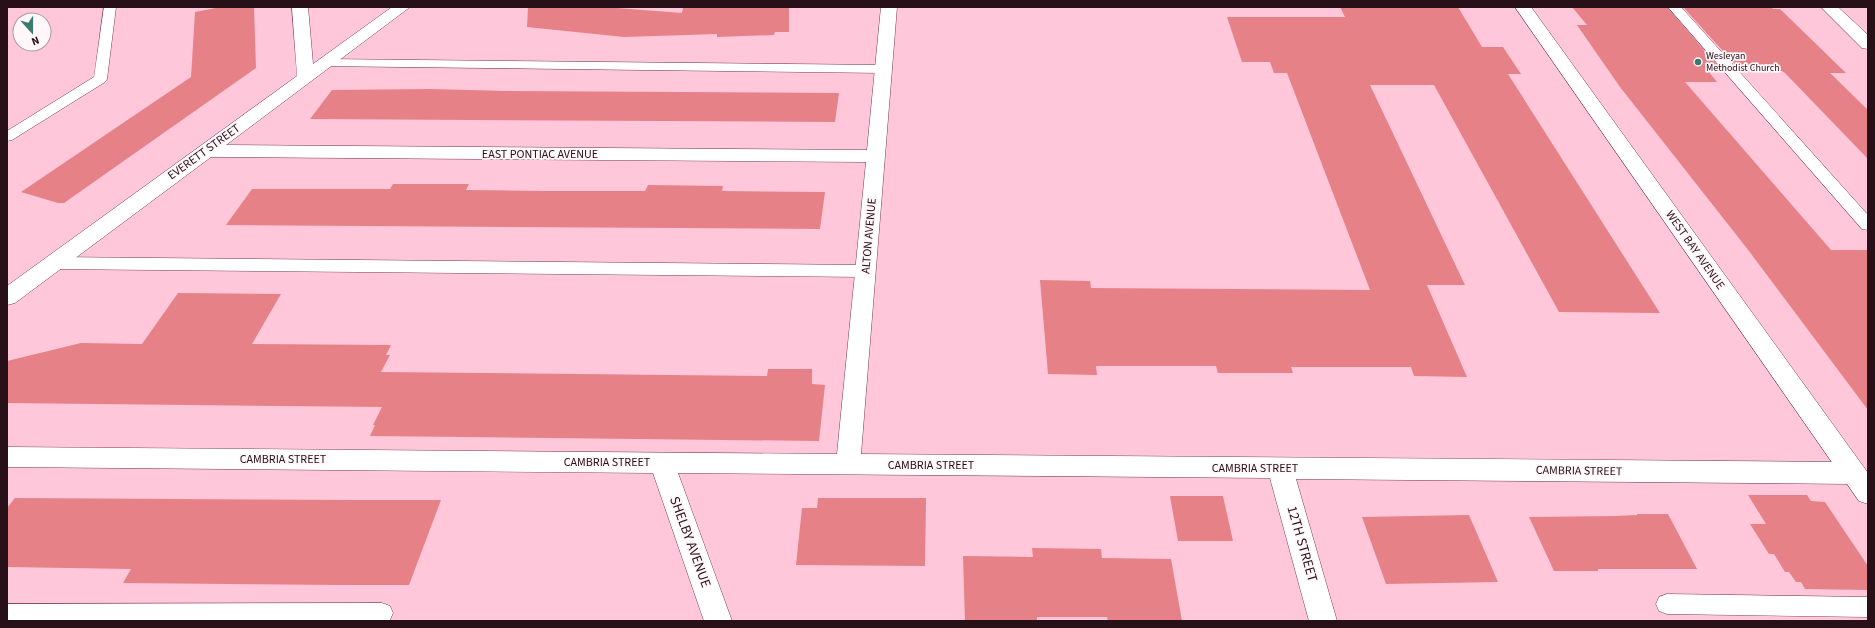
<svg xmlns="http://www.w3.org/2000/svg" width="1875" height="628" font-family="'Source Sans 3',sans-serif">
	<style>
		.building { fill: #e68287 }
		.lines { fill: none; stroke-linecap: round; stroke-linejoin: round }
		.lane-casing { stroke: #763d52; stroke-width: 1 }
		.street-casing { stroke: #763d52; stroke-width: 1 }
		.secondary-casing { stroke: #763d52; stroke-width: 1 }
		.lane { fill: #fff; fill-rule: evenodd }
		.street { fill: #fff; fill-rule: evenodd }
		.secondary { fill: #fff; fill-rule: evenodd }
		.poi-dot { fill: #397b6d; stroke: #fff7fa; stroke-width: 1.5 }
		.labels { text-anchor: middle; dominant-baseline: central; stroke-width: 3.5; stroke-linejoin: round; paint-order: stroke }
		.far-poi-label { font-size: 10px; fill: #281019; stroke: #fff7fa; text-anchor: start }
		.street-label { font-size: 12px; fill: #281019; stroke: #fff7fa }
		.near-street-label { font-size: 14px; fill: #281019; stroke: #fff7fa }
	</style>
	<rect width="100%" height="100%" fill="#ffc7d9"/>
	<path class="building" d="M221,7H254L256,68L64,203H58L21,192L191,77L195,12Z
		M528,7H604L682,13L683,8L789,7V32H775L774,35L717,37V34L624,37L527,27Z
		M1340,7H1458L1482,47H1503L1521,74H1508L1660,313L1559,312L1434,85H1370L1465,285H1427L1467,377L1414,376L1411,367H1291L1293,373H1218L1216,366H1096L1097,375L1048,374L1040,280L1090,281L1091,288L1370,290L1287,73H1274L1270,62H1242L1227,17H1345Z
		M1572,7H1667L1723,72H1709L1717,82H1685L1831,250H1868V410L1749,251L1620,87L1577,25H1587Z
		M1683,7H1771L1773,9H1780L1846,73H1830L1868,110V159L1785,73L1782,71H1741Z
		M430,89L507,91L839,93L835,122L310,119L332,90Z
		M393,184H469L466,190L544,191H645L648,185L723,186L722,191L825,192L820,229L226,225L252,189H390Z
		M178,293L281,294L252,344L391,345L386,355H390L381,372L767,376L768,369H812V384L825,385L819,441L370,436L375,425H373L382,407L7,403V361L81,343L142,344Z
		M1748,495H1807L1811,501L1825,502L1868,566V590L1805,589L1801,582H1796L1789,572H1785L1774,554H1769L1750,524H1766Z
		M1170,496H1223L1233,541H1178Z
		M15,498L349,500H441L409,585H342L123,583L131,569L7,567V508Z
		M818,498H926L925,566L796,565L802,508H817Z
		M1637,514H1668L1697,569H1598V571H1554L1529,517L1616,516L1637,515Z
		M1469,515L1498,582L1386,584L1362,517Z
		M1032,548L1101,549L1102,558L1171,559L1182,621H1108L1107,617H1037V621H965L963,556L1033,557Z"/>
	<g class="lines">
		<defs>
			<path id="lane" d="M104,7H116L107,79L105,82L12,140L7,141V131L94,77Z
				M1668,7H1681L1868,215V230L1862,229Z
				M324,59L884,65L889,66L891,69L889,72L884,73L319,66L317,63L319,60Z
				M52,257L866,265L872,267L874,271L872,275L866,277L52,269L46,267L44,263L46,259Z
				M1667,594L1868,597V617L1667,614L1659,611L1656,604L1659,597Z
				M382,603L390,606L393,613L390,620L387,621H7V604Z"/>
			<path id="street" d="M292,7H308L313,64L392,7H410L226,145L867,150L881,7H897L861,454L1854,462L1863,466L1867,473L1863,480L1854,484L1296,479L1337,621H1309L1270,478L678,473L732,621H704L653,473L7,467V447L837,454L866,162L211,157L15,303L7,305V286L297,76Z
				M1821,7H1838L1868,35V49L1862,48Z"/>
			<path id="secondary" d="M1515,7H1531L1868,473V504L1859,501Z"/>
		</defs>
		<use href="#lane" class="lane-casing"/>
		<use href="#street" class="street-casing"/>
		<use href="#secondary" class="secondary-casing"/>
		<use href="#lane" class="lane"/>
		<use href="#street" class="street"/>
		<use href="#secondary" class="secondary"/>
	</g>
	<circle class="poi-dot" cx="1698" cy="62" r="4"/>
	<g class="labels">
		<g class="far-poi-label">
			<text x="1706" y="56">Wesleyan<tspan x="1706" dy="12">Methodist Church</tspan></text>
		</g>
		<g class="street-label">
			<text transform="translate(204 152) rotate(-36)">EVERETT STREET</text>
			<text x="540" y="154">EAST PONTIAC AVENUE</text>
			<text transform="translate(869 236) rotate(-85)">ALTON AVENUE</text>
			<text transform="translate(1695 250) rotate(55)">WEST BAY AVENUE</text>
			<text x="283" y="459">CAMBRIA STREET</text>
			<text x="607" y="462">CAMBRIA STREET</text>
			<text x="931" y="465">CAMBRIA STREET</text>
			<text x="1255" y="468">CAMBRIA STREET</text>
			<text transform="translate(1579 471) rotate(1)">CAMBRIA STREET</text>
		</g>
		<g class="near-street-label">
			<text transform="translate(690 542) rotate(70)">SHELBY AVENUE</text>
			<text transform="translate(1302 544) rotate(74)">12TH STREET</text>
		</g>
	</g>
	<rect width="1875" height="628" fill="none" stroke="#281019" stroke-width="16"/>
	<g transform="translate(32 32) rotate(159)"><circle r="19" fill="#fff7fa" stroke="#a99ba0"/>
	<path d="M0-3L7 15L0 10L-7 15Z" fill="#397b6d"/>
	<text y="-6" font-size="11" font-weight="bold" text-anchor="middle" fill="#281019">N</text>
	</g>
</svg>
